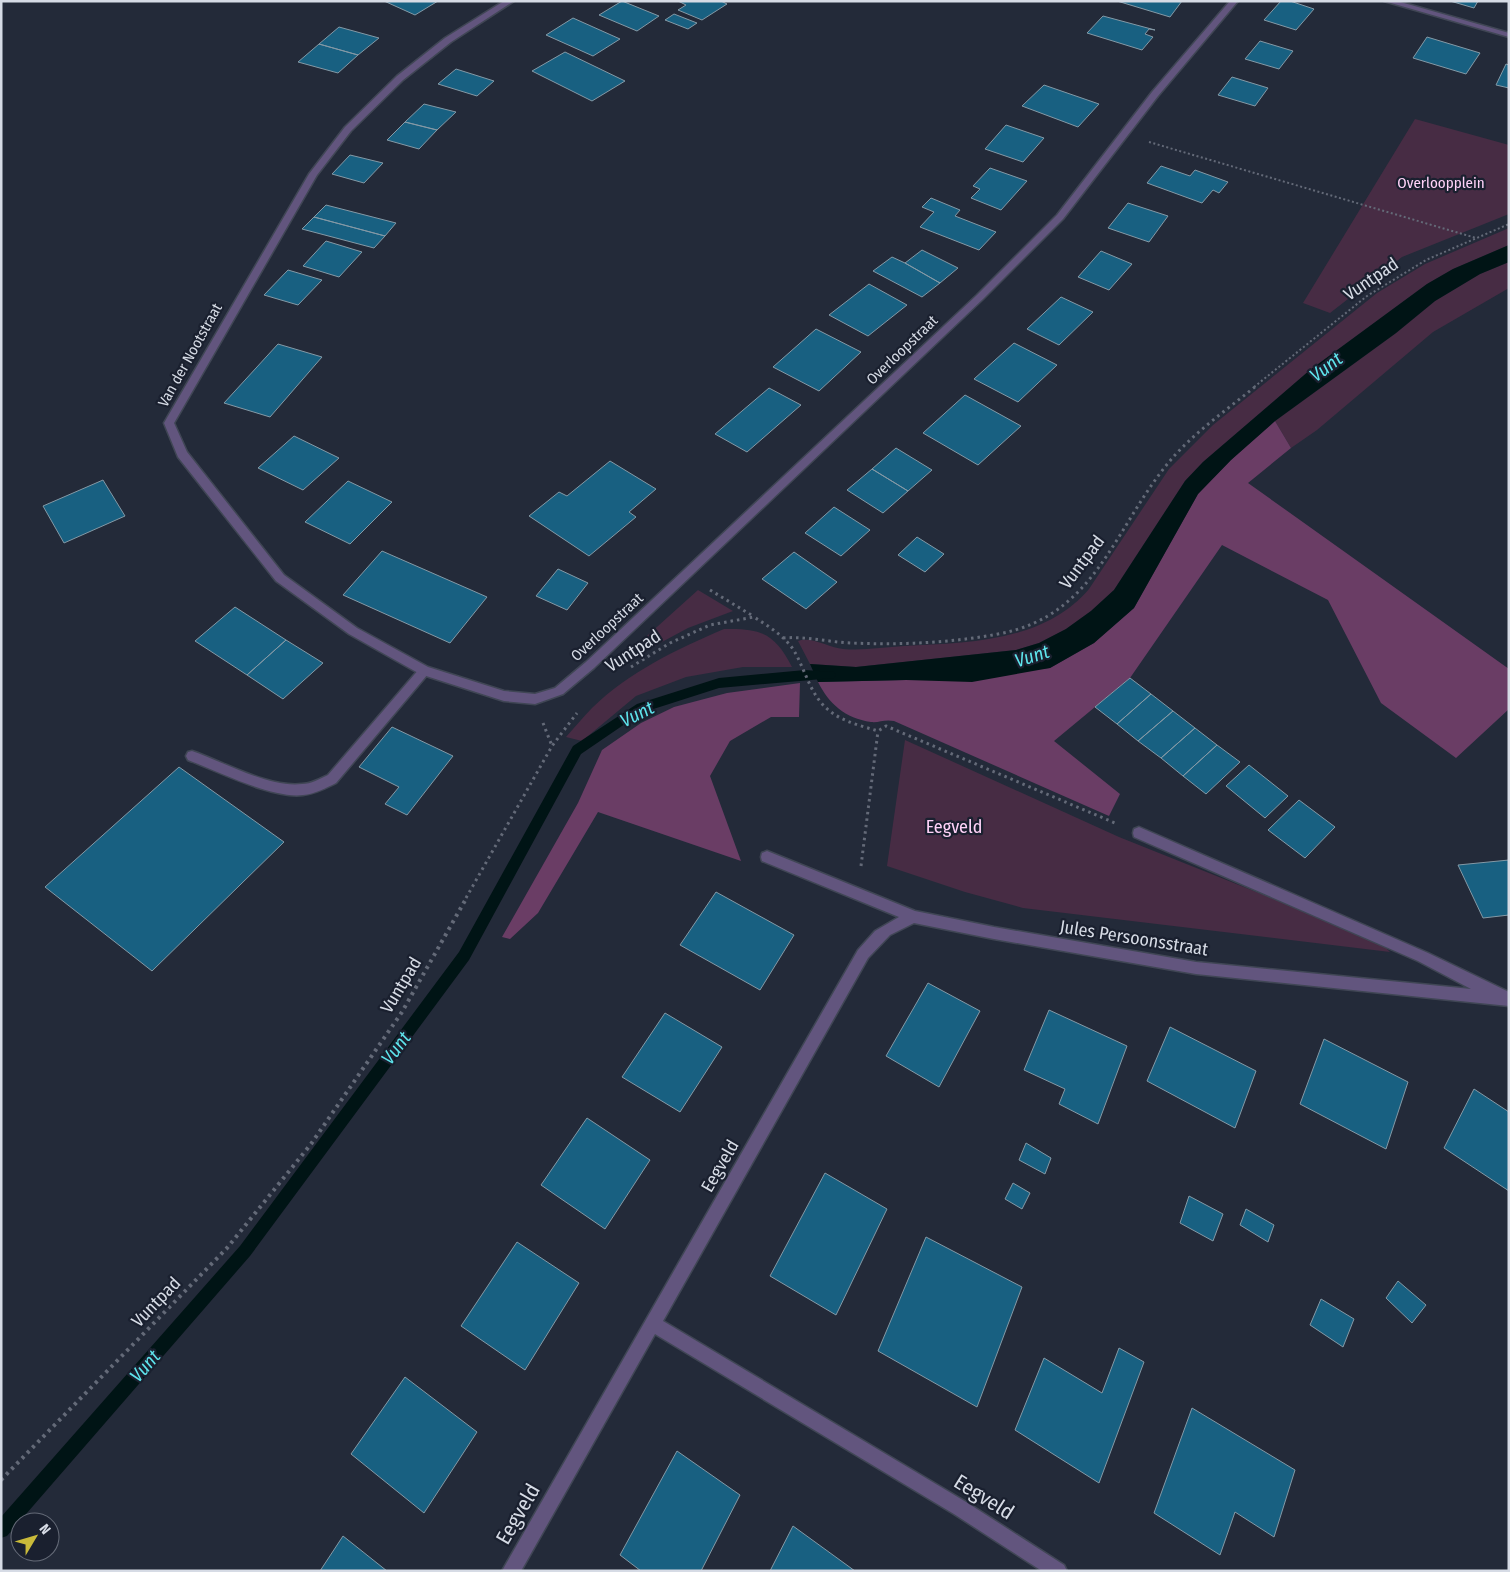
<svg xmlns="http://www.w3.org/2000/svg" width="1510" height="1572" font-family="'Fira Sans Condensed',sans-serif">
	<style>
		.green { fill: #472c44 }
		.forest { fill: #6a3d65 }
		.water { fill: #001415 }
		.lines { fill: none; stroke-linecap: round; stroke-linejoin: round }
		.stream { fill: #001415; fill-rule: evenodd }
		.building { fill: #186081; stroke: #8499a6 }
		.lane-casing { stroke: #404655; stroke-width: 3 }
		.street-casing { stroke: #404655; stroke-width: 3 }
		.path-far2 { stroke: #646a78; stroke-width: 2; stroke-dasharray: 2 2.5; stroke-linecap: butt }
		.path-far1 { stroke: #646a78; stroke-width: 3; stroke-dasharray: 2.5 4; stroke-linecap: butt }
		.path { stroke: #646a78; stroke-width: 4; stroke-dasharray: 3 4.5; stroke-linecap: butt }
		.lane { fill: #62557e; fill-rule: evenodd }
		.street { fill: #62557e; fill-rule: evenodd }
		.labels { text-anchor: middle; dominant-baseline: central; stroke-width: 4.5; stroke-linejoin: round; paint-order: stroke }
		.far-park-label { font-size: 15px; fill: #ffd2f8; stroke: #1a202f }
		.far-street-label { font-size: 15px; fill: #d6dbe5; stroke: #1a202f }
		.street-label { font-size: 18px; fill: #d6dbe5; stroke: #1a202f }
		.park-label { font-size: 18px; fill: #ffd2f8; stroke: #1a202f }
		.water-label { font-size: 19px; font-style: italic; fill: #5ee4ec; stroke: #1a202f }
		.near-street-label { font-size: 21px; fill: #d6dbe5; stroke: #1a202f }
	</style>
	<rect width="100%" height="100%" fill="#232a39"/>
	<path class="green" d="M1415,119L1509,145V214L1402,257L1330,313L1303,303Z
		M1509,228V245L1453,269L1427,284L1310,370L1203,462L1185,481L1114,590L1091,611L1066,629L1039,643L1016,650L856,667L810,664L798,641C811,636 830,648 843,649C863,651 884,647 904,646C968,643 1044,642 1089,589L1169,469L1213,425L1377,293L1425,264Z
		M1509,262V288L1433,332L1317,430L1291,448L1275,421L1396,333L1435,301L1480,274Z
		M698,590L733,611L688,628L608,671Z
		M724,629C760,628 775,633 792,667H743L686,677L636,696L582,741L566,737C575,727 583,717 592,708C629,672 677,649 724,629Z
		M905,740L1119,837L1379,941L1390,952L1023,908L965,892L887,866Z"/>
	<path class="forest" d="M1275,421L1291,448L1248,483L1509,669V709L1456,758L1381,703L1328,600L1222,545L1130,678L1054,741L1120,794L1109,816L894,721C884,719 879,723 871,722C845,718 829,704 818,682L906,680L1050,668L1094,643L1134,608L1198,494L1231,460Z
		M800,683L799,717H771L730,741L710,776L741,861L598,812L538,913L510,939L502,937L578,803L602,750L641,723L674,707L727,693Z"/>
	<path class="water" d="M1509,245V262L1480,274L1435,301L1396,333L1275,421L1231,460L1198,494L1134,608L1094,643L1050,668L972,682L906,680L818,682L810,664L856,667L1016,650L1039,643L1066,629L1091,611L1114,590L1185,481L1203,462L1310,370L1427,284L1453,269Z"/>
	<g class="lines">
		<path class="stream" d="M805,670L834,672L836,675L834,678L719,688L641,713L581,754L469,960L250,1256L7,1536L1,1538V1517L240,1246L459,952L573,746L637,704L719,678Z"/>
	</g>
	<path class="building" d="M384,1H438L415,15Z
		M622,1L659,16L637,31L599,15Z
		M678,1H721L727,4L702,20L678,10L686,5Z
		M1117,1H1182L1170,17Z
		M1281,1H1290L1314,9L1296,30L1264,20Z
		M1450,1H1478L1474,8Z
		M674,14L697,23L688,29L665,20Z
		M1103,16L1155,30L1149,29L1145,34L1153,37L1142,50L1087,33Z
		M573,18L620,39L593,56L546,35Z
		M339,27L379,38L358,55L319,44Z
		M1427,37L1480,53L1466,74L1413,58Z
		M1260,41L1293,51L1279,69L1245,59Z
		M319,44L358,55L338,73L298,62Z
		M565,52L625,81L592,101L532,71Z
		M1506,64L1509,65V88L1496,85Z
		M456,69L494,81L477,96L438,84Z
		M1232,77L1268,88L1255,106L1218,95Z
		M1044,85L1099,104L1078,127L1022,106Z
		M424,104L456,112L437,130L405,122Z
		M405,122L437,130L419,149L387,140Z
		M1006,125L1044,138L1023,162L985,149Z
		M350,155L383,163L364,183L332,174Z
		M1161,166L1190,176L1195,170L1228,182L1219,193L1213,190L1202,203L1147,183Z
		M990,168L1027,181L1001,210L971,198L980,189L973,186Z
		M931,198L960,210L955,216L996,232L979,250L920,227L934,212L922,207Z
		M1128,203L1168,216L1149,242L1108,228Z
		M326,205L396,223L385,236L314,217Z
		M314,217L385,236L374,248L302,229Z
		M326,241L362,252L339,277L303,266Z
		M922,250L958,268L940,283L905,263Z
		M1101,251L1132,264L1109,290L1078,277Z
		M892,257L905,263L940,283L922,297L873,271Z
		M288,270L322,280L298,305L264,295Z
		M869,284L907,305L868,336L829,315Z
		M1061,297L1093,312L1059,345L1027,329Z
		M816,329L861,352L819,391L773,367Z
		M1014,343L1057,365L1018,402L974,379Z
		M278,344L322,357L270,417L224,403Z
		M769,388L801,405L747,452L715,434Z
		M965,395L1021,426L978,465L923,433Z
		M294,436L339,458L303,490L258,468Z
		M896,448L932,470L908,491L872,469Z
		M610,461L656,489L629,512L636,517L589,556L529,516L559,492L567,496Z
		M872,469L908,491L883,513L847,490Z
		M103,480L125,516L64,543L43,506Z
		M348,481L392,502L350,544L305,522Z
		M834,507L870,530L841,556L805,533Z
		M917,537L944,554L925,572L898,555Z
		M382,551L487,597L450,643L343,595Z
		M794,552L837,582L806,609L762,579Z
		M558,569L588,583L567,610L536,596Z
		M235,607L286,640L247,675L195,641Z
		M286,640L323,663L283,699L247,675Z
		M1130,678L1151,694L1117,724L1095,707Z
		M1151,694L1173,711L1138,741L1117,724Z
		M1173,711L1195,728L1161,758L1138,741Z
		M392,727L453,756L407,815L385,804L399,787L359,767Z
		M1195,728L1217,745L1183,776L1161,758Z
		M1217,745L1240,762L1206,794L1183,776Z
		M1249,765L1288,796L1265,818L1226,786Z
		M179,767L284,842L152,971L45,887Z
		M1299,800L1335,827L1305,858L1268,830Z
		M1509,860V915L1483,918L1458,865Z
		M716,892L794,935L760,990L680,945Z
		M928,983L980,1011L939,1087L886,1056Z
		M1049,1010L1127,1046L1098,1124L1059,1104L1065,1089L1024,1070Z
		M665,1013L722,1047L680,1112L622,1077Z
		M1170,1027L1256,1071L1235,1128L1147,1081Z
		M1324,1039L1408,1082L1386,1149L1300,1104Z
		M1474,1089L1509,1112V1191L1444,1148Z
		M587,1118L650,1160L605,1229L541,1185Z
		M1026,1143L1051,1158L1045,1174L1019,1160Z
		M825,1173L887,1209L836,1315L770,1276Z
		M1013,1183L1030,1193L1022,1209L1005,1199Z
		M1189,1196L1223,1214L1213,1241L1180,1223Z
		M1246,1209L1274,1225L1268,1242L1240,1225Z
		M926,1237L1022,1287L977,1407L878,1351Z
		M517,1242L579,1283L525,1370L461,1326Z
		M1398,1281L1426,1305L1412,1323L1386,1298Z
		M1321,1299L1354,1319L1343,1347L1310,1325Z
		M1119,1348L1144,1362L1099,1483L1015,1430L1044,1358L1102,1393Z
		M405,1377L477,1432L424,1513L351,1454Z
		M1192,1408L1295,1470L1274,1537L1235,1512L1220,1555L1154,1513Z
		M677,1451L740,1495L701,1571H641L620,1555Z
		M793,1526L855,1571H770Z
		M343,1536L387,1571H320Z"/>
	<g class="lines">
		<defs>
			<path id="lane" d="M424,666L428,668L430,671L428,674L336,783C326,788 315,794 303,795C272,799 218,771 188,760L186,756L188,752L192,751C224,762 269,788 302,784C311,784 320,779 328,775L420,668Z"/>
			<path id="street" d="M504,1H514L451,42L403,80L351,131L317,175L174,423L187,452L284,575L357,628L428,667L504,691L535,694L555,688L586,662L977,295L1057,215L1152,92L1230,1H1238L1158,96L1063,219L983,299L594,668L563,694L535,704L504,701L420,674L349,634L276,581L178,457L164,423L309,174L345,127L397,76L445,38Z
				M1384,1H1397L1509,33V37Z
				M1139,827L1428,953L1509,992V1006L1196,974L994,939L914,923L890,935L868,958L663,1321L966,1502L1064,1565L1067,1571H1042L954,1514L655,1334L521,1571H502L858,950L875,931L899,917L762,861L761,857L762,853L767,851L772,853L915,911L994,927L1196,962L1471,989L1418,961L1134,837L1133,833L1134,829Z"/>
		</defs>
		<use href="#lane" class="lane-casing"/>
		<use href="#street" class="street-casing"/>
		<path class="path-far2" d="M1149,142L1476,238
			M1254,387L1367,296L1426,260L1509,224"/>
		<path class="path-far1" d="M710,590L753,616
			M783,638C806,636 828,642 851,643C900,645 950,643 998,634C1099,616 1115,522 1175,455C1199,429 1229,408 1256,386
			M631,667L670,643L710,625L754,617C768,626 783,635 793,649C806,670 810,697 831,712C844,722 862,726 878,731L886,726L1115,823
			M543,723L552,746
			M861,866L878,731
			M466,898L552,746L577,713"/>
		<path class="path" d="M1,1480L227,1248L311,1144L402,1012L467,897"/>
		<use href="#lane" class="lane"/>
		<use href="#street" class="street"/>
	</g>
	<g class="labels">
		<g class="far-park-label">
			<text x="1441" y="183">Overloopplein</text>
		</g>
		<g class="far-street-label">
			<text transform="translate(902 350) rotate(-44)">Overloopstraat</text>
			<text transform="translate(190 355) rotate(-61)">Van der Nootstraat</text>
			<text transform="translate(607 627) rotate(-43)">Overloopstraat</text>
		</g>
		<g class="street-label">
			<text transform="translate(1371 279) rotate(-34)">Vuntpad</text>
			<text transform="translate(1082 562) rotate(-53)">Vuntpad</text>
			<text transform="translate(633 651) rotate(-33)">Vuntpad</text>
			<text transform="translate(1134 938) rotate(9)">Jules Persoonsstraat</text>
			<text transform="translate(401 985) rotate(-59)">Vuntpad</text>
			<text transform="translate(720 1166) rotate(-60)">Eegveld</text>
			<text transform="translate(156 1302) rotate(-46)">Vuntpad</text>
		</g>
		<g class="park-label">
			<text x="954" y="827">Eegveld</text>
		</g>
		<g class="water-label">
			<text transform="translate(1326 367) rotate(-37)">Vunt</text>
			<text transform="translate(1032 656) rotate(-18)">Vunt</text>
			<text transform="translate(637 714) rotate(-27)">Vunt</text>
			<text transform="translate(396 1048) rotate(-53)">Vunt</text>
			<text transform="translate(145 1366) rotate(-49)">Vunt</text>
		</g>
		<g class="near-street-label">
			<text transform="translate(984 1497) rotate(32)">Eegveld</text>
			<text transform="translate(518 1514) rotate(-60)">Eegveld</text>
		</g>
	</g>
	<rect width="1510" height="1572" fill="none" stroke="#d6dbe5" stroke-width="5"/>
	<g transform="translate(35 1537) rotate(52)"><circle r="24" fill="#1a202f" stroke="#656b78"/>
	<path d="M0-4L9 19L0 12L-9 19Z" fill="#c9ba3a"/>
	<text y="-8" font-size="14" font-weight="bold" text-anchor="middle" fill="#d6dbe5">N</text>
	</g>
</svg>
